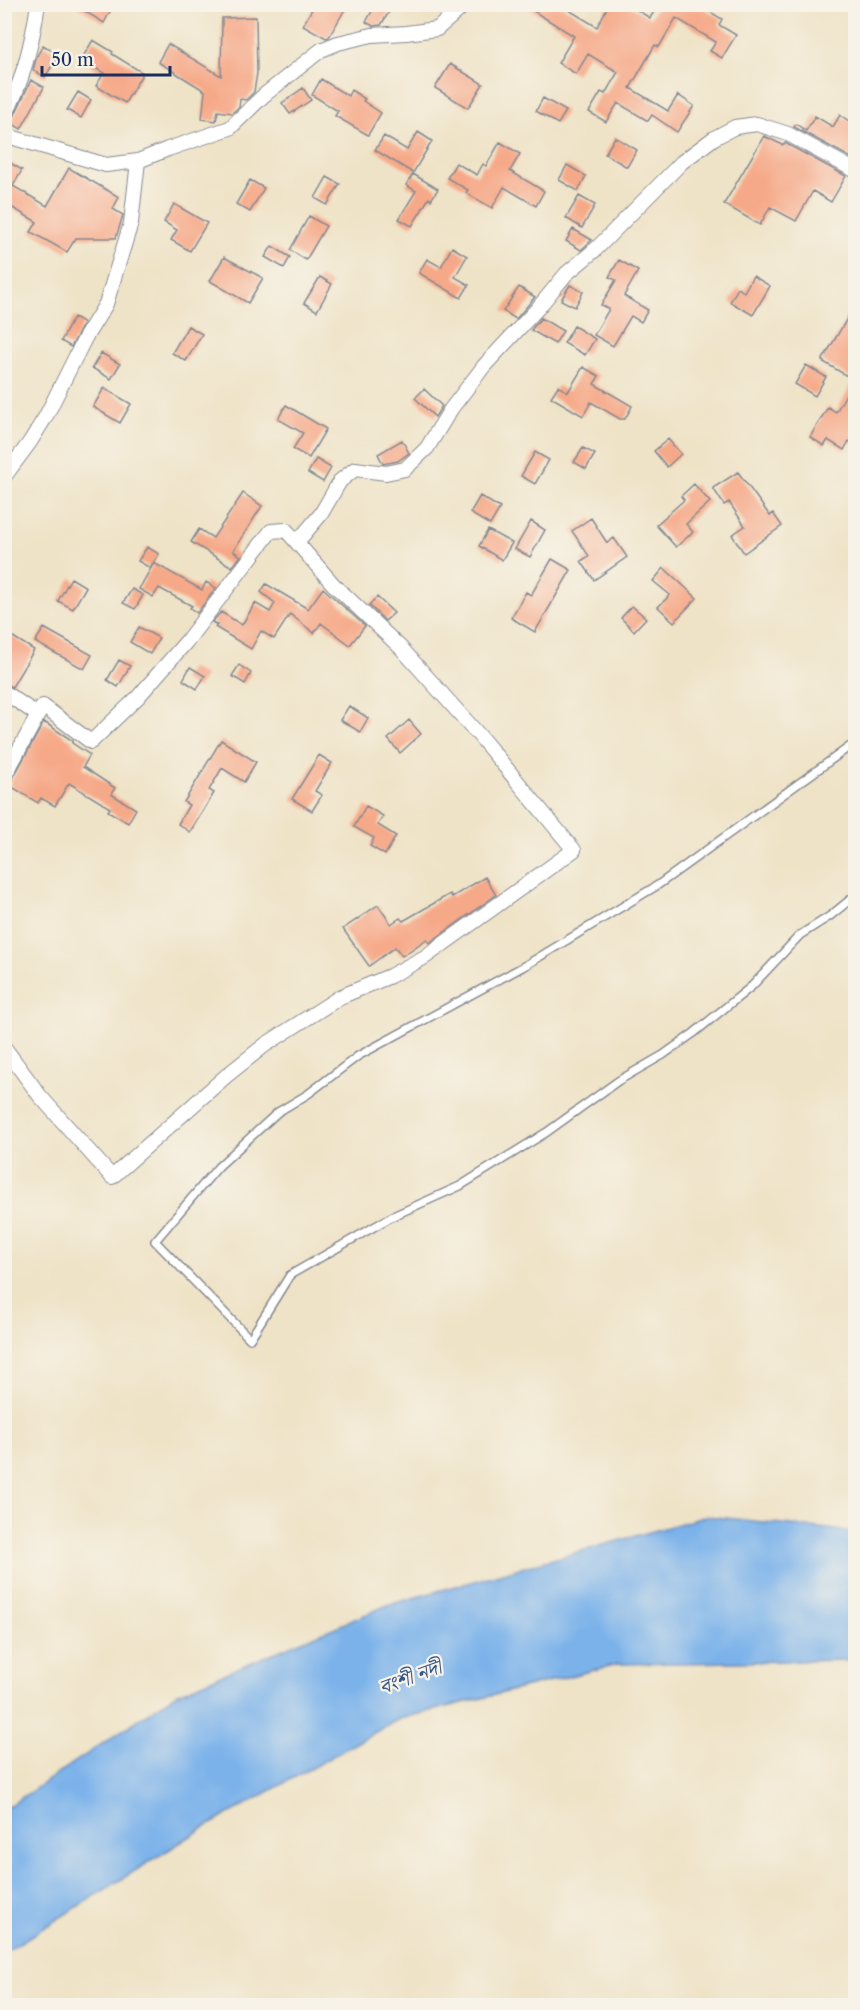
<svg xmlns="http://www.w3.org/2000/svg" width="860" height="2010" font-family="'Libre Caslon Text','Noto Serif Bengali',serif">
	<style>
		.water { fill: #7bb2ea; stroke: #4b70a4; stroke-width: 1.5 }
		.building { fill: #f6a988 }
		.lines { fill: none; stroke-linecap: round; stroke-linejoin: round }
		.lane-casing { stroke: #858992; stroke-width: 10 }
		.street-casing { stroke: #858992; stroke-width: 16 }
		.lane { stroke: #fff; stroke-width: 7 }
		.street { stroke: #fff; stroke-width: 14 }
		.labels { text-anchor: middle; dominant-baseline: central; stroke-width: 4.5; stroke-linejoin: round; paint-order: stroke }
		.water-label { font-size: 20px; font-style: italic; fill: #385688; stroke: #f7f3e8 }
	</style>
	<rect width="100%" height="100%" fill="#f7f3e8"/>
	<filter id="ink" filterUnits="userSpaceOnUse"><feTurbulence type="fractalNoise" baseFrequency=".0167" numOctaves="2"/><feDisplacementMap in="SourceGraphic" scale="12" xChannelSelector="R" yChannelSelector="G"/><feConvolveMatrix kernelMatrix="1 2 1 2 8 2 1 2 1" color-interpolation-filters="sRGB"/></filter>
	<filter id="wash" filterUnits="userSpaceOnUse"><feTurbulence type="fractalNoise" baseFrequency=".008" numOctaves="4" result="noise"/><feDisplacementMap in="SourceGraphic" scale="24" xChannelSelector="R" yChannelSelector="G"/><feGaussianBlur stdDeviation="1.35" result="paint"/><feColorMatrix in="noise" values="0 0 0 0 0 0 0 0 0 0 0 0 0 0 0 0 0 1.4 0 .05"/><feComposite in="paint" operator="in"/></filter>
	<g filter="url(#wash)">
		<rect width="100%" height="100%" fill="#efe3c7"/>
		<path class="water" d="M707,1516L855,1532V1660L618,1664L399,1719L202,1829L5,1952V1809L178,1693L388,1605Z"/>
		<g id="blocks">
			<path class="building" d="M73,4H114L104,23Z
				M315,4H348L329,37L326,38L303,25Z
				M376,4L389,12L381,25L373,26L366,22Z
				M522,4H559L597,27L609,4H627L650,18L657,7L654,4H697L722,19L719,25L736,35L722,58L710,51L716,42L676,18L659,47L655,45L630,88L668,111L678,95L694,106L677,132L652,115L648,121L618,103L606,122L589,112L601,92L605,94L618,72L588,54L576,74L558,63L574,36Z
				M256,17L257,73L254,92L246,100L240,99L239,107L232,113L218,111L216,121L202,119L205,91L158,62L168,44L221,76L222,18Z
				M93,40L113,52L112,54L143,73L125,103L96,86L104,73L81,60Z
				M43,45L59,55L45,77L33,70L37,56Z
				M450,64L483,84L468,108L435,88Z
				M321,79L348,96L351,90L365,99L363,101L381,113L368,135L335,116L338,111L312,95Z
				M31,80L44,87L21,129L11,123Z
				M303,88L311,100L290,114L282,103Z
				M78,92L91,100L81,118L67,110Z
				M543,98L566,111L558,124L536,111Z
				M840,115L855,125V160L794,127L796,124L806,131L815,116L833,127Z
				M418,132L432,141L413,173L375,150L384,136L407,150Z
				M764,136L783,145L785,143L846,176L831,202L813,191L796,221L770,207L760,225L724,204Z
				M615,137L637,150L627,167L605,154Z
				M500,142L520,154L510,171L544,191L536,206L504,187L492,208L466,193L468,190L447,178L456,163L477,175L483,164L486,166Z
				M4,159L22,170L13,186L47,206L69,168L119,197L113,209L123,215L116,238H76L67,252L31,232L37,222L4,203Z
				M567,165L586,176L578,191L559,180Z
				M413,174L438,189L431,200L429,198L412,226L399,219L416,191L406,185Z
				M327,177L340,184L327,205L315,198Z
				M250,180L264,188L250,212L236,204Z
				M579,196L595,205L582,228L566,218Z
				M174,204L207,223L190,251L171,240L177,230L164,222Z
				M309,216L326,226L306,260L290,250Z
				M573,229L592,240L581,250L566,241Z
				M272,246L290,257L284,268L265,257Z
				M452,247L467,256L455,277L469,285L461,298L419,273L427,259L441,267Z
				M224,257L263,278L248,303L210,281Z
				M619,260L638,271L624,296L648,310L641,322L631,316L613,346L594,335L609,309L601,305L616,280L609,277Z
				M753,276L770,286L753,315L730,302L738,288L744,292Z
				M320,277L332,284L317,311L304,303Z
				M570,285L583,292L575,307L561,300Z
				M519,287L535,297L516,319L503,311Z
				M855,305V445L849,441L844,450L828,440L824,446L810,437L828,407L836,412L854,380L822,361Z
				M74,317L84,323L71,347L61,341Z
				M541,318L563,331L555,344L531,330Z
				M188,326L202,334L186,361L172,353Z
				M574,326L595,339L585,355L564,343Z
				M101,353L120,364L111,379L92,368Z
				M806,365L826,377L815,396L795,384Z
				M583,367L599,376L594,384L632,406L625,419H620L591,402L583,416L551,397L558,386L568,392Z
				M104,388L131,404L120,423L93,407Z
				M424,389L442,406L435,417L415,398Z
				M286,405L326,429L309,458L293,449L303,433L278,419Z
				M668,439L681,454L667,467L654,451Z
				M402,440L409,453L398,461L383,464L378,454Z
				M583,448L595,454L586,469L574,462Z
				M535,452L549,460L535,484L521,476Z
				M316,459L331,468L323,482L308,473Z
				M738,472L770,516L773,513L782,526L744,553L732,535L745,526L729,502L724,505L713,488Z
				M694,484L710,502L686,524L693,532L676,547L656,525L684,500L681,496Z
				M243,493L262,506L233,551L241,556L232,567L191,542L199,529L213,538Z
				M480,496L500,508L490,525L470,513Z
				M591,518L607,543L614,538L627,557L594,580L581,561L589,556L572,531Z
				M531,521L545,530L530,557L515,549Z
				M488,530L512,543L502,560L479,546Z
				M147,547L159,554L150,568L138,561Z
				M552,559L571,570L535,632L511,618L526,592L531,595Z
				M154,563L202,590L206,582L216,588L197,613L190,608L192,606L159,588L153,597L139,589Z
				M664,568L697,598L674,622L658,607L670,595L653,581Z
				M71,578L86,587L73,609L58,601Z
				M266,584L308,609L323,588L365,626L350,645L321,623L314,633L290,614L274,639L261,631L251,649L215,627L217,625L212,622L221,612L242,625L255,603L270,612L275,603L261,592Z
				M132,589L143,595L135,609L123,603Z
				M377,597L394,613L385,621L369,605Z
				M632,606L646,618L634,631L621,618Z
				M139,627L159,638L150,654L130,642Z
				M44,628L92,655L84,669L35,642Z
				M10,635L34,650L12,687L4,683V645Z
				M119,660L130,666L118,687L107,680Z
				M239,665L251,673L245,684L232,676Z
				M190,667L205,676L197,689L183,680Z
				M349,706L368,718L360,732L340,720Z
				M409,720L421,734L400,753L388,739Z
				M44,722L73,741L72,743L90,755L83,767L115,788L111,794L136,809L128,823L108,811L110,808L69,783L55,806L41,798L38,803L9,785Z
				M221,740L256,762L244,782L222,768L209,790L214,793L190,832L178,824L189,805L184,802Z
				M319,755L332,763L315,791L322,795L312,811L292,799Z
				M366,806L383,816L378,825L396,836L385,855L370,846L374,838L354,827Z
				M485,877L496,895L429,943L427,939L402,956L395,947L369,966L343,929L378,905L391,924L400,918L403,921L450,894L452,897Z"/>
		</g>
	</g>
	<g filter="url(#ink)">
		<use href="#blocks" fill-opacity="0" stroke="#858992" stroke-width="1.5"/>
		<g class="lines">
			<defs>
				<path id="lane" d="M856,742L658,885L526,965L358,1056L308,1094L278,1112L218,1167L155,1241L250,1339L290,1275L393,1216L460,1186L547,1132L618,1081L663,1055L694,1033L752,986L800,935L830,916L856,895"/>
				<path id="street" d="M4,117C22,87 33,38 38,4
					M4,135L106,165L138,161L168,149L230,128L263,96L321,50L338,43L372,35L406,33L437,29L466,4
					M4,477L30,442L46,416L85,338L106,304L131,223L138,161
					M298,541L321,514L340,481L355,469L386,473L405,469L427,448L451,409L484,366L538,308L566,274L596,249L682,162L714,138L735,127L757,124L788,134L856,171
					M4,692L38,715
					M4,777L43,706L91,742L138,697L186,642L271,531L286,530L333,584L401,648L478,734L574,850L425,957L390,976L340,997L265,1045L226,1076L112,1177L40,1096L4,1047"/>
			</defs>
			<use href="#lane" class="lane-casing"/>
			<use href="#street" class="street-casing"/>
			<use href="#lane" class="lane"/>
			<use href="#street" class="street"/>
		</g>
	</g>
	<g class="labels">
		<g class="water-label">
			<text transform="translate(410 1677) rotate(-20)">বংশী নদী</text>
		</g>
	</g>
	<rect width="860" height="2010" fill="none" stroke="#f7f3e8" stroke-width="24"/>
	<path d="M42 66v9h128v-9" fill="none" stroke="#1b2f5e" stroke-width="3"/>
	<text x="51" y="66" font-size="18" fill="#1b2f5e" stroke="#f7f3e8" stroke-width="4.5" paint-order="stroke">50 m</text>
</svg>
